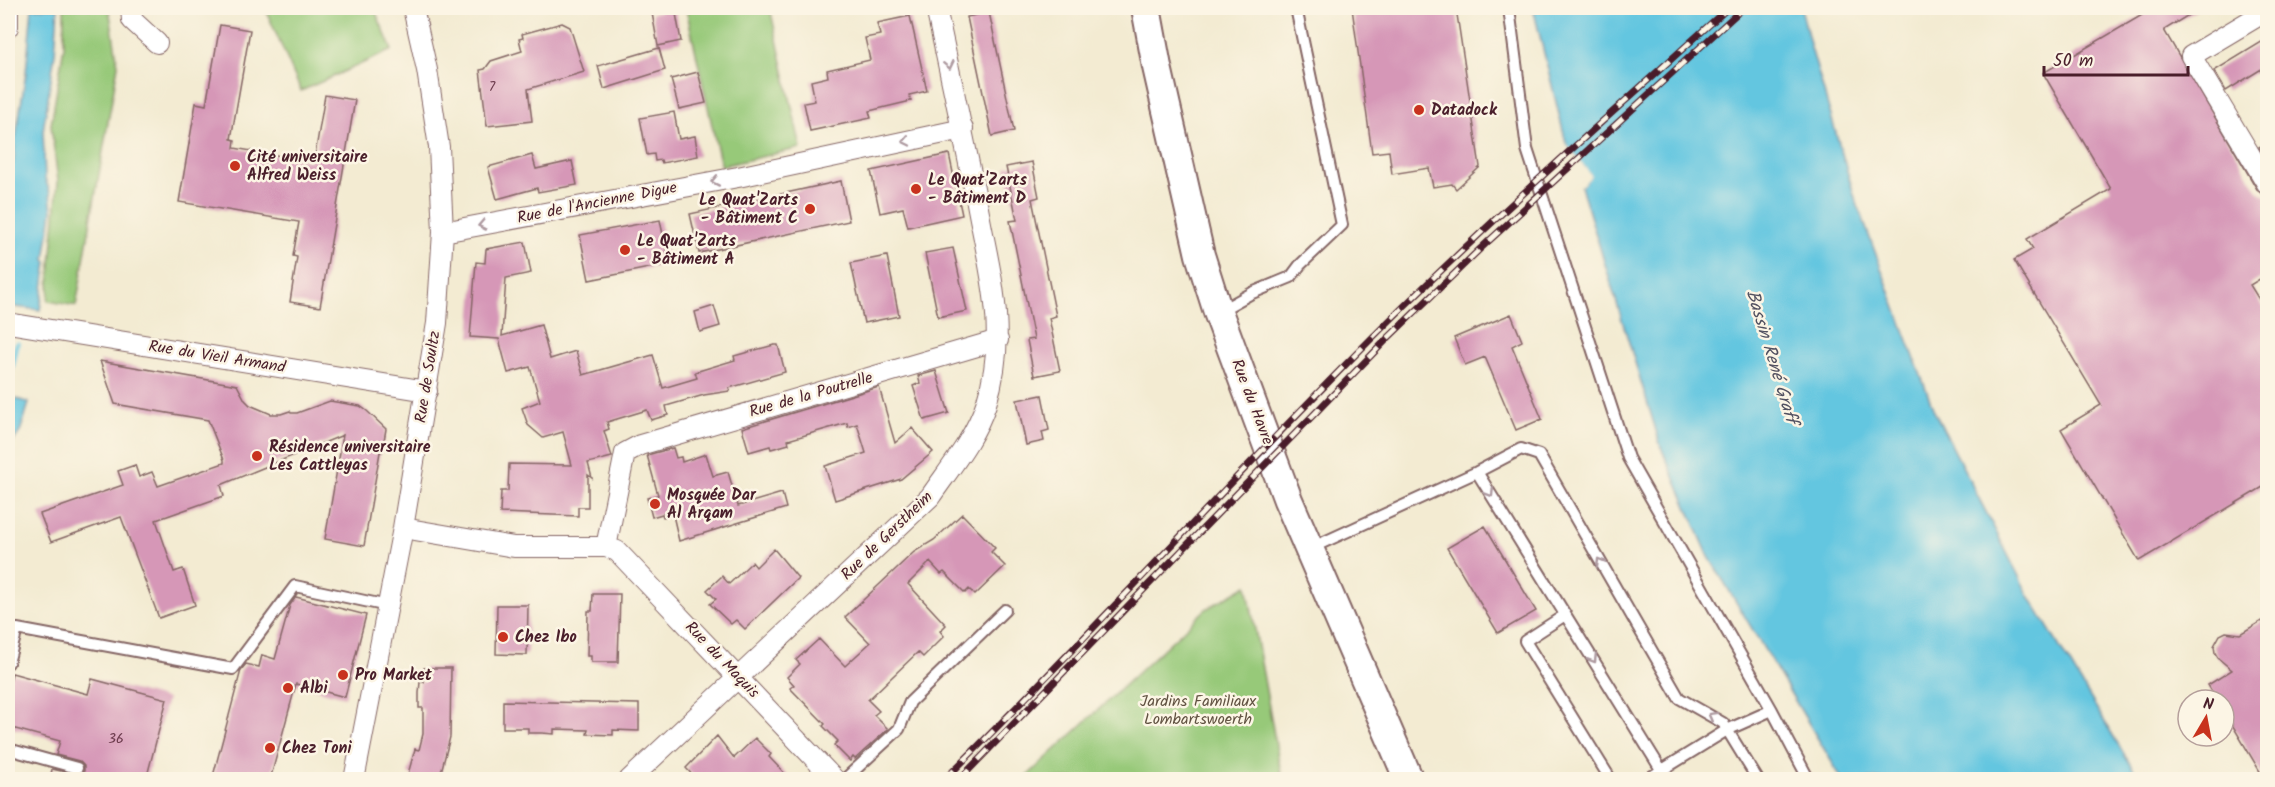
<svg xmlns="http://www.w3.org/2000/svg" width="2275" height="787" font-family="Kalam,sans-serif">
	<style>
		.green { fill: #97c979; stroke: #707452; stroke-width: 1.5 }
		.water { fill: #63c6e0; stroke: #567286; stroke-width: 1.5 }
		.pier { fill: #f3ebd2 }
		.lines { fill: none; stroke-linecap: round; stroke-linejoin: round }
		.stream { stroke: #63c6e0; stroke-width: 6 }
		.building { fill: #d697b7 }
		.lane-casing { stroke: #856665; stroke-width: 14 }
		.street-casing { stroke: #856665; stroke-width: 22 }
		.secondary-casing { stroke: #856665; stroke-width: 32 }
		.lane { stroke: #fff; stroke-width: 10 }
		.street { stroke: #fff; stroke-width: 20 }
		.secondary { stroke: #fff; stroke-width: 28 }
		.rail-casing { stroke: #4a1f2b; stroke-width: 7 }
		.rail { stroke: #fcf5e5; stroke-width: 4.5; stroke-dasharray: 14; stroke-linecap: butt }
		.oneway { stroke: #ae9aa0 }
		.poi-dot { fill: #c8321e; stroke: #fcf5e5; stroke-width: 2 }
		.labels { text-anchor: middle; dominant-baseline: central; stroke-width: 5; stroke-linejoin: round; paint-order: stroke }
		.number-label { font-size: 14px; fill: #6d3d4e }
		.poi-label { font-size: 16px; font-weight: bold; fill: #4a1f2b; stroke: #fcf5e5; text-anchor: start }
		.street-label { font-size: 16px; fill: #4a1f2b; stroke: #fcf5e5 }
		.park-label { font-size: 16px; fill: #615242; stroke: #fcf5e5 }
		.water-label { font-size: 18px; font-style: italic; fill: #525161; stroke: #fcf5e5 }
	</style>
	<rect width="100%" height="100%" fill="#fcf5e5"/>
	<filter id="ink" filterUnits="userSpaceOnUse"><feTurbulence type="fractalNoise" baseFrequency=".0167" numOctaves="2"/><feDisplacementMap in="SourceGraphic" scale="12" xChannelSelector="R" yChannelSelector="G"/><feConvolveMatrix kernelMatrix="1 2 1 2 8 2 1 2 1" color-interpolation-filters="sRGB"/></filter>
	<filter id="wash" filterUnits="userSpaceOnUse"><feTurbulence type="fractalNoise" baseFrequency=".008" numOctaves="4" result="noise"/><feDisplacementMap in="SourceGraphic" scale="24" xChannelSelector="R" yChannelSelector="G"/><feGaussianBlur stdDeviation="1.35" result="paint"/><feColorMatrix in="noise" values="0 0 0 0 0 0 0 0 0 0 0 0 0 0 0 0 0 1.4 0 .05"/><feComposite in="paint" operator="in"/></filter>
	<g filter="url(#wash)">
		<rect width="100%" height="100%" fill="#f3ebd2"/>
		<path class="green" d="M64,8H109L118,65L76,306L48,301L58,181L51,125L64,46Z
			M265,8H374L392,50L301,91Z
			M686,8H770L801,148L721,166Z
			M1247,585L1282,779H1024L1206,609Z"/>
		<path class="water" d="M32,8H58L55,53L43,131L45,178L50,193L52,211L45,260L47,262L40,310L8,306V179L14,159L15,142L26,73Z
			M1533,8H1801L1811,48L1855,198L1934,411L2029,596L2139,779H1842L1709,557L1661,447L1581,186L1591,176L1566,143Z
			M8,396L29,403L20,432L8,449Z"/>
		<path class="pier" d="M1566,143L1592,176L1581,186L1579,184L1588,176L1563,145Z"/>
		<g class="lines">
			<path class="stream" d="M8,382L17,344"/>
		</g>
		<g id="blocks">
			<path class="building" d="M675,8L681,41L658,46L652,13Z
				M1352,8H1456L1480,167L1456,189L1452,184L1433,187L1429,168L1392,174L1389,151L1372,153Z
				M2154,8H2200L2164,30L2258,191L2268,197V274L2250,285L2268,314V484L2139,561L2061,429L2101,405L2014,260L2033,249L2027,239L2111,189L2043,73Z
				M989,12L1014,131L992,136L967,17Z
				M910,16L927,91L909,95L911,101L869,111L871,118L810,131L804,103L815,101L811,81L828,77L827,70L870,60L865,38L880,35L877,23Z
				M562,23L570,27L584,72L528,89L532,121L487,126L480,70L485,69L491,61L522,51L519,39L523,38L522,34Z
				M220,25L250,30L231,139L235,140L234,148L310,161L311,154L315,155L325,95L355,100L320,307L290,302L297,257L293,256L299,222L179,202L196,103L206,105Z
				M2268,38V65L2226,91L2214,71Z
				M659,48L665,70L604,89L598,66Z
				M698,72L706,103L679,109L671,79Z
				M674,112L679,139L695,136L698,156L662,163L661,160L655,161L654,154L647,155L640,118Z
				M2268,142V161L2259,147Z
				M949,154L962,215L908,227L903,208L880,213L871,171Z
				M532,155L536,169L572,161L577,185L538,192L537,188L497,199L488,167Z
				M1032,162L1039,197L1032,199L1056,316L1049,318L1060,371L1034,376L1027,340L1034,339L1010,221L1017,220L1006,167Z
				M841,181L849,221L699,253L690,214Z
				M660,220L669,264L589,280L580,235Z
				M525,242L531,273L506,278L502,336L541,325L550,359L576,351L583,375L653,355L663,388L697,378L695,372L735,360L734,356L774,345H778L785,372L729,388L730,391L704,395L666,406L668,415L651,420L647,410L607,422L609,429L604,431L612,457L588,463L592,478L588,475V507H578V516L500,513L501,491H508L509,464L572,465L563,432L543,438L528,425L522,408L540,401L530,367L508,373L499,339L470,337L476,262L485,263L486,249Z
				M953,248L967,311L938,317L925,253Z
				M887,256L899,316L864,323L851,263Z
				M714,306L720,326L700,332L695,312Z
				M1511,314L1522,341L1512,346L1542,419L1516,430L1485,357L1465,365L1454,338Z
				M100,361L237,385L245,400L250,405L271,414H281L290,411L291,413H297L330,401L360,406L367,411L386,429L382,452H380L364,546L325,539L343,435L221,485L224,496L156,520L174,572L183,569L195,605L159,618L121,517L51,542L40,514L123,485L118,471L135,465L139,477L152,472L158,486L224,463V460L208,420L115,404Z
				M936,371L949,413L924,420L913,386L920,383L918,376Z
				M879,387L895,443L912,428L933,452L901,479L835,500L825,466L866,453L857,424L848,427L847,423L788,440L789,444L771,449L770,446L749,452L742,428Z
				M1042,395L1049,430L1042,432L1044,441L1026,445L1017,400Z
				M673,448L676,458L681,457L682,462L706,454L713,476L728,472L738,506L782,493L786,508L679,541L673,515L663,517L662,514L652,517L647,498L658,495L647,455Z
				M962,514L995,548L991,552L1005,566L975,595L969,589L965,593L944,572L941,574L930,562L908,584L946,625L940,631L944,636L923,657L918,652L868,700L879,711L874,715L888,729L855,759L853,757L850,761L834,745L838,741L823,726L825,724L790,688L794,685L787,677L800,664L796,660L819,639L845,666L870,643L845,617L914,552L934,540Z
				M1485,526L1536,611L1498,633L1447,548Z
				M774,549L798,578L745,629L736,620L731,624L710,604L716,599L707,590L722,576L729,584L752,562L756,567Z
				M593,594H620L618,662H591V656H587L588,611H592Z
				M296,597L366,615L345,697L296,684L270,780H212L241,670L246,664L259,667L262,655L275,659L290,605Z
				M497,605H528L527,655L496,654Z
				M2268,617V780H2265L2224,711V700H2217L2208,685L2232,670L2218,658L2215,653L2214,646L2220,635L2226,632L2240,634Z
				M424,668H451L450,737L439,780H412L413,775L408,774L415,749L419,750L423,734V708H419V693L420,682H424Z
				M12,673L88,694L92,679L167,699L146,780H50L52,769L78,775L84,771V766L79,761L56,755L60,741L8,727V692Z
				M503,701L639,704V731L613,730V735L587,734L588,730L554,729V734L542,733H528V728H503Z
				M717,736L734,758L755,738L771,754L769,757L791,780H697L686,768Z"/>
		</g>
	</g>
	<g filter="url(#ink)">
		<use href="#blocks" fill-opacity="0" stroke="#856665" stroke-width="1.5"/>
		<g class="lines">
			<defs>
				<path id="lane" d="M1509,8L1527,149L1628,458L1772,710L1727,730L1646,780
					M1218,312L1252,293L1291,277L1300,265L1342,225L1296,8
					M1311,548L1477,472
					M1565,615L1525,641L1611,780
					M8,663L17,629L233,669L295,586L388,606
					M1772,710L1809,780
					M8,749L77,768
					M1662,771L1477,472L1521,449L1539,455L1679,698L1723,723L1758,780
					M844,780L899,729L910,702L1005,610"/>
				<path id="street" d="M131,8L132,20L157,43
					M2268,10L2191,56L2268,185
					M8,27V8
					M443,232L738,177L963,129
					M8,323L427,391
					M403,528L514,547H606L617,551L835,780
					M606,547L625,453L640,445L998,340
					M354,780L403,528L437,323L443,232L439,147L427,70L413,8
					M629,780L930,497C950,468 975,438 986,404C1009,332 990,274 977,203C964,138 950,73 936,8"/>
				<path id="secondary" d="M1146,8L1157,67L1200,255L1218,312L1288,500L1409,780"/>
			</defs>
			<use href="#lane" class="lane-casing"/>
			<use href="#street" class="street-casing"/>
			<use href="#secondary" class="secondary-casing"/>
			<use href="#lane" class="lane"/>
			<use href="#street" class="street"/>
			<use href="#secondary" class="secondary"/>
			<defs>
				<path id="rail" d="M944,780C1094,633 1234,475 1383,327C1494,217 1612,113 1728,8
					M959,780L1388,338L1480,249L1743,8"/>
			</defs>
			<use href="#rail" class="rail-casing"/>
			<use href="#rail" class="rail"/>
		</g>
		<defs><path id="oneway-chevron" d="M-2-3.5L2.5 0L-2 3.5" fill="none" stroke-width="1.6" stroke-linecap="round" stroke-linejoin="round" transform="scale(1.5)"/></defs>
		<g class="oneway">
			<use href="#oneway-chevron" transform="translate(949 65) rotate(78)"/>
			<use href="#oneway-chevron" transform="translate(906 141) rotate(168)"/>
			<use href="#oneway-chevron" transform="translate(715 181) rotate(169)"/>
			<use href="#oneway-chevron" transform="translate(482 225) rotate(169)"/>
			<use href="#oneway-chevron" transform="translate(1490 493) rotate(58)"/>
			<use href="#oneway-chevron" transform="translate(1600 562) rotate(-120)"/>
			<use href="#oneway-chevron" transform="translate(1593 659) rotate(58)"/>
			<use href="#oneway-chevron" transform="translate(1712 716) rotate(-151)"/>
		</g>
	</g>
	<g class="poi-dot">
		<circle cx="1419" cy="110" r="6"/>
		<circle cx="235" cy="166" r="6"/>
		<circle cx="916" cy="189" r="6"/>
		<circle cx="810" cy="209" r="6"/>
		<circle cx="625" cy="250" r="6"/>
		<circle cx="257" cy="456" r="6"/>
		<circle cx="655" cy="504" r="6"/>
		<circle cx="503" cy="637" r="6"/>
		<circle cx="343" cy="675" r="6"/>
		<circle cx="288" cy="688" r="6"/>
		<circle cx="270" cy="748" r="6"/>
	</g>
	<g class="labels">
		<g class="number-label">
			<text x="492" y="87">7</text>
			<text x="116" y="739">36</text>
		</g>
		<g class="poi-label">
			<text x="1431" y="110">Datadock</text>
			<text x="247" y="157">Cité universitaire<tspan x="247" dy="18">Alfred Weiss</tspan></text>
			<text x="928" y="180">Le Quat'Zarts<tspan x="928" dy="18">- Bâtiment D</tspan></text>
			<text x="798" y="200" text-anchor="end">Le Quat'Zarts<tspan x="798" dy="18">- Bâtiment C</tspan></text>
			<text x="637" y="241">Le Quat'Zarts<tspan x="637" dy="18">- Bâtiment A</tspan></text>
			<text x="269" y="447">Résidence universitaire<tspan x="269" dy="18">Les Cattleyas</tspan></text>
			<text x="667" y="495">Mosquée Dar<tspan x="667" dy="18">Al Arqam</tspan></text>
			<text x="515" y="637">Chez Ibo</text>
			<text x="355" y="675">Pro Market</text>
			<text x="300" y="688">Albi</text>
			<text x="282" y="748">Chez Toni</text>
		</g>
		<g class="street-label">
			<text transform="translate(597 203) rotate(-11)">Rue de l'Ancienne Digue</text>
			<text transform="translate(217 357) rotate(9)">Rue du Vieil Armand</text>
			<text transform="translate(428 377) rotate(-81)">Rue de Soultz</text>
			<text transform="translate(811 395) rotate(-16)">Rue de la Poutrelle</text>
			<text transform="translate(1252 402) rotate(69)">Rue du Havre</text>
			<text transform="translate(887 536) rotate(-44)">Rue de Gerstheim</text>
			<text transform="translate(722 660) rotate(46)">Rue du Maquis</text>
		</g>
		<g class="park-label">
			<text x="1198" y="701">Jardins Familiaux<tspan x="1198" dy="18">Lombartswoerth</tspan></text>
		</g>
		<g class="water-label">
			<text transform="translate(1771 357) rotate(73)">Bassin René Graff</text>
		</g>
	</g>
	<rect width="2275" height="787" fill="none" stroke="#fcf5e5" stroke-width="30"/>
	<g transform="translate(2206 718) rotate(10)"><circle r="28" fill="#fcf5e5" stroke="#b59f9b" stroke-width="1.5"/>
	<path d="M0-4.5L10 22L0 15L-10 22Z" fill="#c8321e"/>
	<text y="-9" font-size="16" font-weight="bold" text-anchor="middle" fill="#4a1f2b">N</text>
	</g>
	<path d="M2044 66v9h144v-9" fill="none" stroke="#4a1f2b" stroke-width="3"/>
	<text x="2053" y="66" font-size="18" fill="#4a1f2b" stroke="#fcf5e5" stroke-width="4.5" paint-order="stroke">50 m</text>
</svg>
